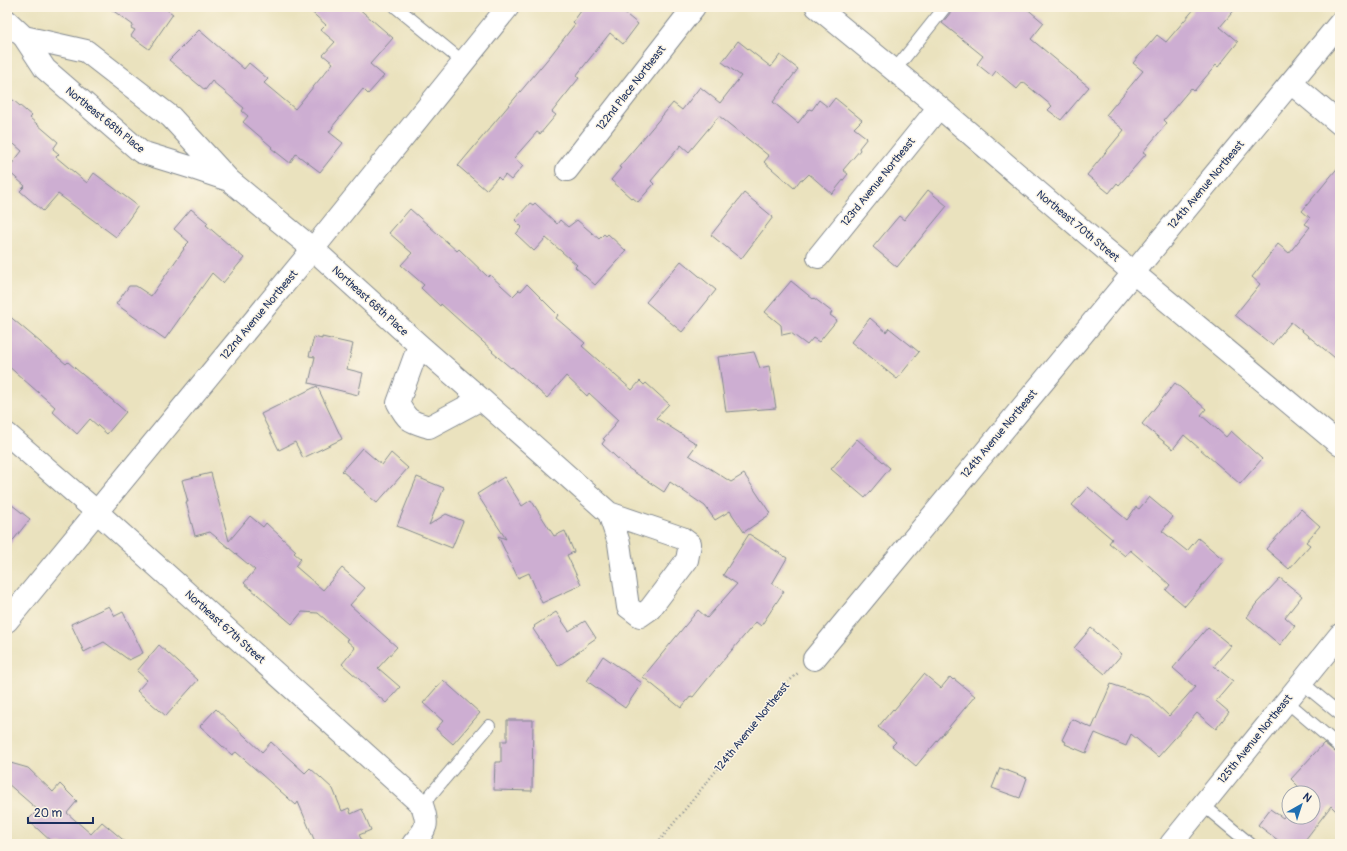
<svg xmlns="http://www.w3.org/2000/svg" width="1347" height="851" font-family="Pangolin,sans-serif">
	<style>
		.building { fill: #cdaed2 }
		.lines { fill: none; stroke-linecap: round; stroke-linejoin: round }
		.service-casing { stroke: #82888e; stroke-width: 14 }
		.minor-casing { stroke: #82888e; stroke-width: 24 }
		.tertiary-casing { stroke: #82888e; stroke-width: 24 }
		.secondary-casing { stroke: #82888e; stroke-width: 24 }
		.path { stroke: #82888e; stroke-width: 2.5; stroke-dasharray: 1 3; stroke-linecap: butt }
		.service { stroke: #fff; stroke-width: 12 }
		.minor { stroke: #fff; stroke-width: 22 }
		.tertiary { stroke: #fff; stroke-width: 22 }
		.secondary { stroke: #fff; stroke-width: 22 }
		.labels { text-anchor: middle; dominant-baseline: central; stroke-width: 3; stroke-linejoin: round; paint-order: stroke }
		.street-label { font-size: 11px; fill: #1b2f5e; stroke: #fcf5e5 }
	</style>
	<rect width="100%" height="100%" fill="#fcf5e5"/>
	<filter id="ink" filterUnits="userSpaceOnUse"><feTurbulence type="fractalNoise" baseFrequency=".025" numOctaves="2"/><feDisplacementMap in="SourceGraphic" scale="8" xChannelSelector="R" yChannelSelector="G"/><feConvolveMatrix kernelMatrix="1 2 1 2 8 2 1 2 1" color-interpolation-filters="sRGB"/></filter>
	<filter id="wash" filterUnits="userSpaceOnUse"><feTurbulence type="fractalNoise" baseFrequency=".012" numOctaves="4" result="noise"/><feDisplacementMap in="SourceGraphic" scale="16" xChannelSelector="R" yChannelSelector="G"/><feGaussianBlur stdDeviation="0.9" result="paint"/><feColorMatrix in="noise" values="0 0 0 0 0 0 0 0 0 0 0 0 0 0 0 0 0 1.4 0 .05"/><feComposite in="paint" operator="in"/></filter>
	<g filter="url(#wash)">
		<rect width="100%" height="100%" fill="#eae2be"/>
		<g id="blocks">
			<path class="building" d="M108,7H163L173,14L149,49L131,36L135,30L131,28L133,25Z
				M306,7H357L393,38L370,64L384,76L368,94L363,89L332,127H333L329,132L343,143L320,172L296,154L290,163L271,148L272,147L243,122L248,116L242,111L244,108L212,81L205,90L169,60L199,30L244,69L249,63L268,79L264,83L295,109L333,63L323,55L335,42L321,30L326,25Z
				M584,7H617L638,24L623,44L610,33L576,76L579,78L552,112L556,115L540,134L537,132L514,158L523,166L511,180L505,175L501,180L498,177L486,190L458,166L551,55L575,24L573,22Z
				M952,7H1025L1044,23L1031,39L1089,87L1061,120L1048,110L1052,106L1023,82L1017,89L996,71L992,76L977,64L983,56L942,23L951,12Z
				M1196,7H1237L1220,27L1238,42L1218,67L1216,65L1194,91L1191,88L1164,120L1167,123L1143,152L1146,154L1119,185L1117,183L1109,193L1087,175L1124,130L1106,115L1143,71L1133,63L1157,35L1166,42Z
				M738,41L771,67L780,55L798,69L773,102L798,123L809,109L812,110L819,100L828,107L835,98L862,120L854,128L867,138L859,148L860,150L843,170L848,174L832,194L809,174L803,180L801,179L794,188L764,162L769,156L719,116L689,152L681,145L651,181L654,184L638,202L633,198L632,199L611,180L621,168L619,167L673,103L682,110L700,87L720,103L741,76L722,62Z
				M7,95L32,116L30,118L58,142L53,149L59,154L56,157L87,183L94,173L138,206L116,237L58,194L43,211L20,191L25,186L7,170L22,151L7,138Z
				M1340,165V362L1291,322L1272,345L1235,315L1260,284L1252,277L1278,244L1289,253L1310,227L1305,224L1310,218L1302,211Z
				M928,190L947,206L897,267L873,247L899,216L904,220Z
				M744,193L773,217L741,259L711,235Z
				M530,203L533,205L535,203L557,224L560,220L568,227L577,220L599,239L604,234L606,236L608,234L626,251L595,285L575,267L577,265L546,238L534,251L516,234L522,227L515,220Z
				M191,209L208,223L206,225L244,258L223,283L212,273L165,339L116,304L129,286H136L151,296L184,249L183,248L189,242L174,229Z
				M410,209L457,251L459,249L488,277L490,275L513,296L519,290L521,291L527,284L558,315L556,318L585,343L582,346L632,390L640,381L644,385L646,383L669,404L656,418L697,444L689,455L731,482L744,474L770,513L768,514L769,515L744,532L730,511L715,520L705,506L670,482L664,492L628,468L602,444L605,440L603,439L615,426L614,425L618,420L589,393L587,396L566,376L547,398L512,367L511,368L492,352L493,351L441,304L440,306L421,288L424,285L401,265L412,253L389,233Z
				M681,261L716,290L682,332L646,302Z
				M791,281L813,299L814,298L832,312L830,315L837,320L819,342L813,338L807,345L791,333L782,335L781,325L765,312Z
				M7,314L66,364L68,362L126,412L107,434L90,419L77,434L52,411L55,407L7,365Z
				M870,318L886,332L889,328L919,352L897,379L851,342Z
				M314,337L322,339V337L353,344L347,369L363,373L358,395L309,383L315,357L309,356Z
				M754,352L760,368L769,366L776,408L726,412L718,357Z
				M1175,383L1206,409L1201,415L1226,437L1231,431L1262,459L1240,484L1184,435L1173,449L1142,424Z
				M317,386L342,439L303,458L295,442L279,450L261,414Z
				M857,439L890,468L865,498L831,469Z
				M362,448L382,465L391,453L408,468L377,503L364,492L365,491L342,471Z
				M211,473L229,541L250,516L263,527L266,523L296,551L294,553L301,559L295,566L323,590L342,568L365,588L350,605L397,647L378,668L400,687L386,703L342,664L355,648L346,640L348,639L318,613L302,612L292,624L244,583L255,570L210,532L195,536L186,502H188L182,480Z
				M417,477L444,488L429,525L446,514L463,521L452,548L397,526Z
				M504,477L522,506L531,500L554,536L565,531L574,552L567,555L581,585L542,603L529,573L518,578L498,536L506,539L477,494Z
				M1088,487L1127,520L1136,507L1139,509L1149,497L1173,517L1162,531L1187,551L1198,538L1224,560L1185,606L1166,590L1170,585L1158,574L1130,550L1125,556L1109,543L1112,539L1072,505Z
				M7,501L30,519L7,548Z
				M1301,509L1320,526L1306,542L1310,545L1289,569L1266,549Z
				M749,534L787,558L772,584L784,591L761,626L756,622L714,671L693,697L691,696L681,708L643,677L698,610L707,618L737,584L723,575Z
				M1280,578L1302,596L1285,617L1295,626L1280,645L1247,617L1256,604Z
				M109,606L115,616L123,612L143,653L129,660L104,642L84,652L71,624Z
				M556,612L569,631L585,621L596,638L586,645L587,646L558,666L533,629L535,627L534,626Z
				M1208,627L1231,646L1214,666L1233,681L1216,701L1229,712L1216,729L1197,713L1158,757L1131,734L1126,746L1095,733L1086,753L1065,744L1066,742L1062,740L1072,719L1092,728L1111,684L1149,697L1169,716L1195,687L1173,668Z
				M1091,628L1122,654L1105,674L1074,648Z
				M159,645L198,680L166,716L137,691L147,680L137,671Z
				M603,656L642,683L625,708L587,681Z
				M924,674L941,688L950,677L953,680L954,679L975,696L916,766L892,746L896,742L878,727L893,709L894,710Z
				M443,680L480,713L453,744L436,729L443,721L423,703Z
				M216,709L262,752L271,742L305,773L310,768L333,789L342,811L349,808L351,814L362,809L371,830L359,835L364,844H316L298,802L296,805L236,752L232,755L200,726Z
				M507,720H533L532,791L494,790L495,762H501V741H507Z
				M1324,743L1340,756V815L1331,806L1302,844H1283L1258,825L1270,809L1283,818L1289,810V817H1313V793H1302L1303,791L1291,779Z
				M7,762L28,768L53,792L60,784L77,801L67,813L91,834L102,822L128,844H54L28,820L38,810L7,783Z
				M1000,768L1027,778L1020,798L992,788Z"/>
		</g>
	</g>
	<g filter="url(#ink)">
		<use href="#blocks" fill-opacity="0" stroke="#82888e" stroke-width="1"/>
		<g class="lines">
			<defs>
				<path id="service" d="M396,7L463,62
					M894,71L945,7
					M1301,682L1340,714
					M1286,701L1340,747
					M422,805L489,726
					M1203,805L1250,844"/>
				<path id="minor" d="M7,21L24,37L45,69L141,152L193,168L226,179
					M24,37L86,51L171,117L229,180L313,249L419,345L481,399L609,513L682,538L690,544L687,560L650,609L640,616L628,607L619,543L609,513
					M1291,83L1340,124
					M567,170L694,7
					M818,257L939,107
					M419,345L398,403C408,422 410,421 429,427L481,399
					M7,434L97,512L422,805C429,825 427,828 413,844
					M814,659L1340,23
					M1171,844L1340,635"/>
				<path id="tertiary" d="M7,621L313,249L508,7"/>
				<path id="secondary" d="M817,7L939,107L1087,234L1340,445"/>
			</defs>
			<use href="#service" class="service-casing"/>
			<use href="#minor" class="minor-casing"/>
			<use href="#tertiary" class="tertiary-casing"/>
			<use href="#secondary" class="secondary-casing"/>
			<path class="path" d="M657,844L786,684L798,673"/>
			<use href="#service" class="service"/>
			<use href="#minor" class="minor"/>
			<use href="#tertiary" class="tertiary"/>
			<use href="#secondary" class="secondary"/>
		</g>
	</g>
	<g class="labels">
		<g class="street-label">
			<text transform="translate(631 88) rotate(-52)">122nd Place Northeast</text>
			<text transform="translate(105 120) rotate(39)">Northeast 68th Place</text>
			<text transform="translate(878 182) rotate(-51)">123rd Avenue Northeast</text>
			<text transform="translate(1206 185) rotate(-50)">124th Avenue Northeast</text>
			<text transform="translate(1078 226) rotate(40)">Northeast 70th Street</text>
			<text transform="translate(370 301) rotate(42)">Northeast 68th Place</text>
			<text transform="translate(259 315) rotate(-50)">122nd Avenue Northeast</text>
			<text transform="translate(999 434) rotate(-50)">124th Avenue Northeast</text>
			<text transform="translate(225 627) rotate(42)">Northeast 67th Street</text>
			<text transform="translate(752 727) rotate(-51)">124th Avenue Northeast</text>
			<text transform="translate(1255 739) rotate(-51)">125th Avenue Northeast</text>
		</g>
	</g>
	<rect width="1347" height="851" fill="none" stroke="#fcf5e5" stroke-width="24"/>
	<g transform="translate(1301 805) rotate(39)"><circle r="19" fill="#fcf5e5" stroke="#a2a6af"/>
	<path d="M0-3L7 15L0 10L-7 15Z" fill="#1f6fb2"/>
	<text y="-6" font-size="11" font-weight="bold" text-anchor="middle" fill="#1b2f5e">N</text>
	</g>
	<path d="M28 817v6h65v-6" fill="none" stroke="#1b2f5e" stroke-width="2"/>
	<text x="34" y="817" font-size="12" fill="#1b2f5e" stroke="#fcf5e5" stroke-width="3" paint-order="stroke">20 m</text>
</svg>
